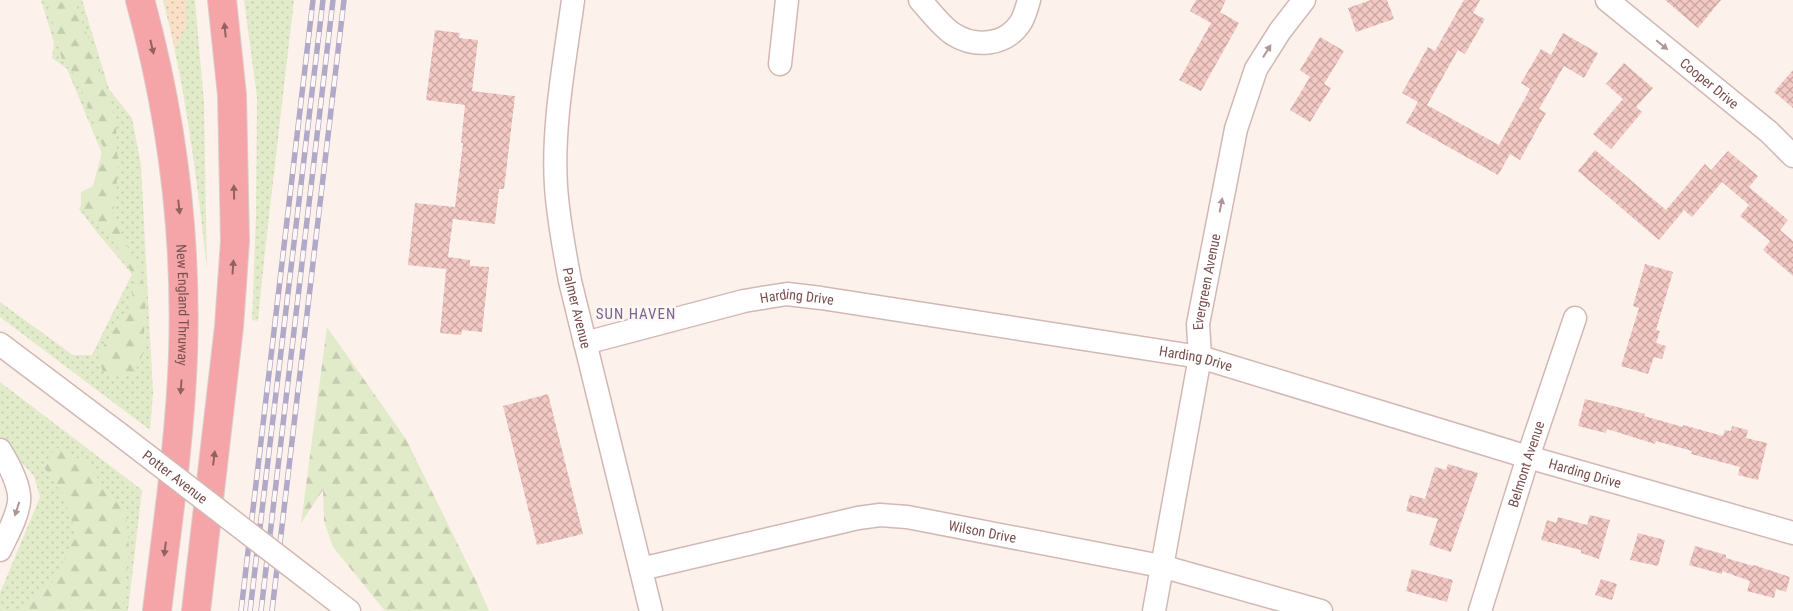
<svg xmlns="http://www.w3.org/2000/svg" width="1793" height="611" font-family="'Roboto Condensed',sans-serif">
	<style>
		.grass { fill: url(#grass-dots) }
		.forest { fill: url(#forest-firs) }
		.sand { fill: url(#sand-dots) }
		.building { fill: url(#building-cross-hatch) }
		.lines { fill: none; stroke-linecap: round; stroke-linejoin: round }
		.minor-casing { stroke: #d2b8b4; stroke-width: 25 }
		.highway-casing { stroke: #d9cecd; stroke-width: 30 }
		.minor { stroke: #fff; stroke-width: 22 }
		.highway { stroke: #f5a5a8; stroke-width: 28 }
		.rail-casing { stroke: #b0a9c8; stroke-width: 5.5 }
		.rail { stroke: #fff7f3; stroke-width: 4; stroke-dasharray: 11; stroke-linecap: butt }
		.minor-bridge-casing { stroke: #d2b8b4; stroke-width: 25; stroke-linecap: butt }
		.minor-bridge { stroke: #fff; stroke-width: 22 }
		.oneway { fill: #926160 }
		.oneway2 { fill: #af9695 }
		.labels { text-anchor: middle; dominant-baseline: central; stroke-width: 4.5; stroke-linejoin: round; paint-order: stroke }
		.street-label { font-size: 14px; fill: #79504e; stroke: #fff7f3 }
		.neighbourhood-label { font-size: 15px; letter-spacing: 1px; fill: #776694; stroke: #fff7f3 }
	</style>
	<defs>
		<pattern id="grass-dots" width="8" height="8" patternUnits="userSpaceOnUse" patternTransform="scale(1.25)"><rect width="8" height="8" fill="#e1ebca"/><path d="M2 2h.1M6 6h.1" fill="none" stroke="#c5cbaf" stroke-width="1.8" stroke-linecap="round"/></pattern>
		<pattern id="forest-firs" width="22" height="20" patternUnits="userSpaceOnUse" patternTransform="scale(1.25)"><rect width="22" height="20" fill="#e1ebca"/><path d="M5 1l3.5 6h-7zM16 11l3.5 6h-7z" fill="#c5cbaf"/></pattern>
		<pattern id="sand-dots" width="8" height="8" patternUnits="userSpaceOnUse" patternTransform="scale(1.25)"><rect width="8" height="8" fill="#fbe0c8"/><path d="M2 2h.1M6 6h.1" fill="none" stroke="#d0b8a5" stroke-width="1.8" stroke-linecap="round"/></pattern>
		<pattern id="building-cross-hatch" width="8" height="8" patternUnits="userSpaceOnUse" patternTransform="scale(1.25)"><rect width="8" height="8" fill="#f2c9c4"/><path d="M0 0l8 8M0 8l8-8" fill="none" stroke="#c9a6a1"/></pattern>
	</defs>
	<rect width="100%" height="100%" fill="#fdf1ec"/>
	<path class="grass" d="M41,0H82L109,89L132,118L141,165L153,393L150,430L0,317V302L73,355H92L132,274L99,235L79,209L106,163L67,69L52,58L54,43Z
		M163,0H195L204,103L207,270C197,179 186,89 163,0Z
		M244,0H294L265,251L258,321L252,320L256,216L257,97Z
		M0,382L142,490L128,611H0V593L40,497L34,476L0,439Z"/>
	<path class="forest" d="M47,0H74L108,92L116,125L118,171L113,214L129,250L140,271L146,294L143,354L133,375L123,377L103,372L98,356L112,332L128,313L136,280L116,245L81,206V192L93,186L103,147L77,78L62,60Z
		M327,327L406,439L477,583L489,611H385L333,547L324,521L323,490L301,523Z
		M56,447L85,462L126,514L129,549L122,611H20L25,602L54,581L76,533L63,495L43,466Z"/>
	<path class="sand" d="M165,0H185L186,26L175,48Z"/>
	<path class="building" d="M1196,0H1226L1220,12L1239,23L1201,91L1179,80L1211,23L1190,11Z
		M1371,0H1387L1394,19L1356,32L1348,8Z
		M1464,0H1480L1473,13L1485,19L1465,54L1458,50L1427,105L1499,145L1530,89L1521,83L1541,49L1551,55L1563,33L1598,53L1584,78L1564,66L1539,109L1546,113L1520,160L1510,154L1498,175L1406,123L1418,102L1402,93L1428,47L1435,51Z
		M1665,0H1721L1698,28Z
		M435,30L460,33L459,38L478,40L472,91L515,96L504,189H499L495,224L453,219L448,257L470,260V266L489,267L482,332L462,330L461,335L440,333L447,260L446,269L408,265L415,203L455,207L463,143H461L465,105L426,100Z
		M1320,37L1344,51L1324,84L1331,88L1310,122L1290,110L1310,77L1300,70Z
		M1624,63L1653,88L1636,107L1642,112L1611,149L1593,134L1623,99L1606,84Z
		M1793,70V108L1774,92Z
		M1595,150L1666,210L1705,164L1711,170L1728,151L1758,176L1749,187L1788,220L1780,230L1793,241V276L1763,250L1770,241L1740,216L1749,205L1722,182L1692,217L1684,210L1659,240L1578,171Z
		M1645,264L1673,272L1656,330L1660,331L1656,343L1666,346L1662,359L1654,357L1648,374L1621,366L1639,308L1633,306Z
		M548,394L583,534L537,545L503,406Z
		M1585,399L1645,414L1644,416L1683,427V425L1723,436L1725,430L1731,431L1732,426L1748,430L1746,438L1767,443L1758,480L1738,475L1740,467L1691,454L1692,451L1656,441L1655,444L1607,429L1606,433L1578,426Z
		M1448,464L1478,473L1451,552L1429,545L1438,519L1406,511L1410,495L1425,499L1435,467L1446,470Z
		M1590,515L1610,520L1599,559L1581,553V550L1541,540L1547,520L1556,523L1558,517L1587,525Z
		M1638,533L1665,540L1658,566L1630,560Z
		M1695,546L1726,555V558L1753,566L1754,565L1790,577L1786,592L1776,589L1774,598L1747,591L1750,581L1722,571V574L1689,565Z
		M1412,569L1453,580L1447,602L1406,591Z
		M1601,579L1617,584L1612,600L1595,595Z"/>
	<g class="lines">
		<defs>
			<g id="minor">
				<path id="s1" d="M573,0C565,60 552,126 556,186C558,218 564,249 570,281L651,611"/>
				<path d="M920,0C930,11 941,26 953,34C975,48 1006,46 1021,22C1025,15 1027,7 1029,0"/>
				<path id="s2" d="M1607,0L1769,132L1793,156"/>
				<path d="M780,64L787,0"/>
				<path id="s3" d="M585,343L744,301L768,297L787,294L821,298L1200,357L1528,457L1793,533"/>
				<path d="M0,344L118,433"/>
				<path d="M0,450C8,463 21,486 19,502C17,518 7,535 0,550"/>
				<path id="s4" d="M641,569L858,518L880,515L907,517L1161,566L1321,611"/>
				<path d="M313,583L349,611"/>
				<path id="s5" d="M1154,611L1200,357L1198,324L1236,129L1256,69L1280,31L1304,0"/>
				<path id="s6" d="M1480,611L1528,457L1575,318"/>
			</g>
			<g id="highway">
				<path id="s7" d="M140,0C172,116 187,235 183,355C180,441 167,526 157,611"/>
				<path d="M196,611L229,327L235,241L232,95L222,0"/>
			</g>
		</defs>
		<use href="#minor" class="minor-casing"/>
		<use href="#highway" class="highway-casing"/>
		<use href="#minor" class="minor"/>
		<use href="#highway" class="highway"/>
		<defs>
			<path id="rail" d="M241,611L313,0
				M250,611L323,0
				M261,611L333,0
				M272,611L344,0"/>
		</defs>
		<use href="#rail" class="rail-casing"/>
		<use href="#rail" class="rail"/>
		<defs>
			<g id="minor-bridge">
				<path id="s8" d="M118,433L313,583"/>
			</g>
		</defs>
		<use href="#minor-bridge" class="minor-bridge-casing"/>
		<use href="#minor-bridge" class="minor-bridge"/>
	</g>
	<defs><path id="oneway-solid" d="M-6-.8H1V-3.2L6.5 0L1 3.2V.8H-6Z" transform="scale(1.25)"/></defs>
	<g class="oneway">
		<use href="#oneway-solid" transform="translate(225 30) rotate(-96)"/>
		<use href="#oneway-solid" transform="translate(152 47) rotate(77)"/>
		<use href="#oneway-solid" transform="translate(234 192) rotate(-91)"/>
		<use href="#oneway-solid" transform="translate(179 207) rotate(84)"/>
		<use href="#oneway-solid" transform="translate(233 267) rotate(-86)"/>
		<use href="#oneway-solid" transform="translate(181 387) rotate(94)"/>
		<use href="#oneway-solid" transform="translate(214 458) rotate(-83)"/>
		<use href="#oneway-solid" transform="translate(165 549) rotate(97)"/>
	</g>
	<g class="oneway2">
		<use href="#oneway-solid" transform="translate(1662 45) rotate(39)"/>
		<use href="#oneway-solid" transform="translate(1267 51) rotate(-58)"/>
		<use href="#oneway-solid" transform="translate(1221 205) rotate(-79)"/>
		<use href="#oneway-solid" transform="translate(17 509) rotate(108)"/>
	</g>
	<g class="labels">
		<g class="street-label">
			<text stroke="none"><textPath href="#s2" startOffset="132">Cooper Drive</textPath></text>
			<text stroke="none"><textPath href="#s5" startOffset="334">Evergreen Avenue</textPath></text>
			<text stroke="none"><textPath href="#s3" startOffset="218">Harding Drive</textPath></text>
			<text stroke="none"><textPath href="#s7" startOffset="309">New England Thruway</textPath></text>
			<text stroke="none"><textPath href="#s1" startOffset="311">Palmer Avenue</textPath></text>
			<text stroke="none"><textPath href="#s3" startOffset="622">Harding Drive</textPath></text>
			<text stroke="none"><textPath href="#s6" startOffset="154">Belmont Avenue</textPath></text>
			<text stroke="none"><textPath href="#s3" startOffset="1028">Harding Drive</textPath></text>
			<text stroke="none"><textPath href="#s8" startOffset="72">Potter Avenue</textPath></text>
			<text stroke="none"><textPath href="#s4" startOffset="349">Wilson Drive</textPath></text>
		</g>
		<g class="neighbourhood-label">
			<text x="636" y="314">SUN HAVEN</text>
		</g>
	</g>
</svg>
